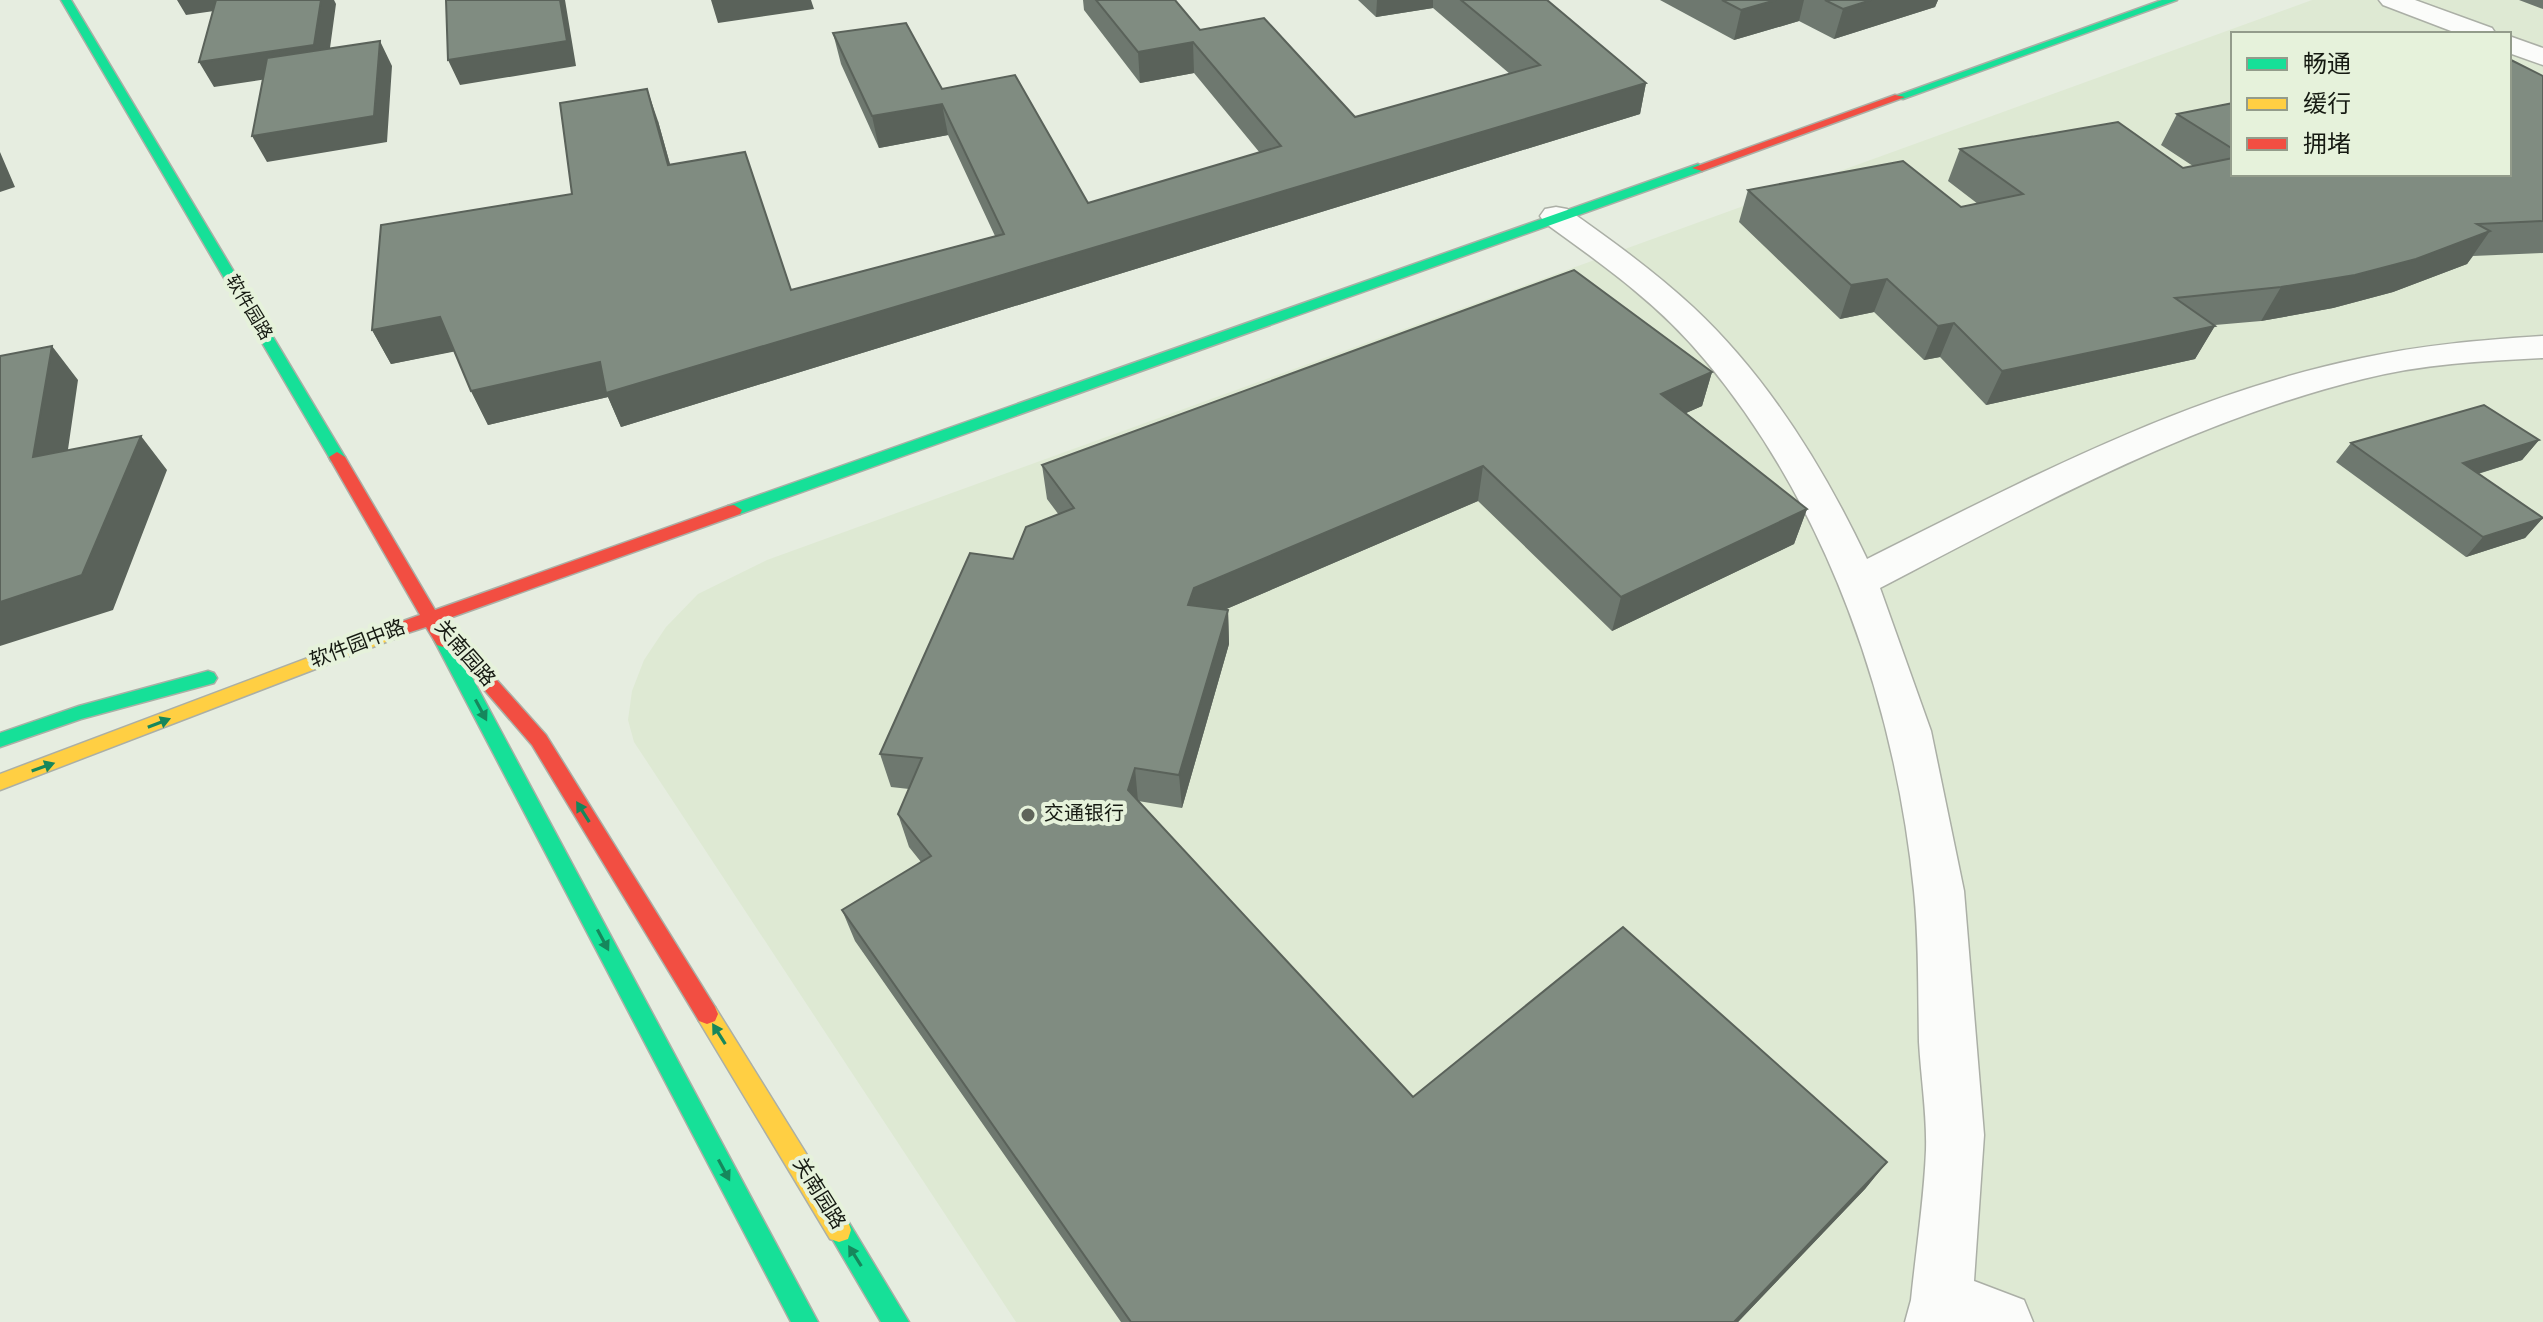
<svg xmlns="http://www.w3.org/2000/svg" width="2543" height="1322" font-family="Overpass,'Noto Sans SC',sans-serif">
	<style>
		.built { fill: #dee9d3; fill-rule: evenodd }
		.lines { fill: none; stroke-linecap: round; stroke-linejoin: round }
		.street-casing { stroke: #abafa6; stroke-width: 3 }
		.fast-casing { stroke: #abafa6; stroke-width: 3 }
		.slow-casing { stroke: #abafa6; stroke-width: 3 }
		.jam-casing { stroke: #abafa6; stroke-width: 3 }
		.street { fill: #fbfcfa; fill-rule: evenodd }
		.fast { fill: #16e098; fill-rule: evenodd }
		.slow { fill: #ffcf43; fill-rule: evenodd }
		.jam { fill: #f24e42; fill-rule: evenodd }
		.wall { fill: #6e786f }
		.shaded-wall { fill: #5a625a }
		.building { fill: #808c81; stroke: #5a625a; stroke-width: 2 }
		.oneway { fill: #16875c }
		.poi-dot { fill: #5f645a; stroke: #e6f2db; stroke-width: 3 }
		.labels { text-anchor: middle; dominant-baseline: central; stroke-width: 8; stroke-linejoin: round; paint-order: stroke }
		.far-street-label { font-size: 18px; fill: #161a12; stroke: #e6f2db }
		.street-label { font-size: 20px; fill: #161a12; stroke: #e6f2db }
		.poi-label { font-size: 20px; fill: #161a12; stroke: #e6f2db; text-anchor: start }
	</style>
	<rect width="100%" height="100%" fill="#e6ede0"/>
	<path class="built" d="M2312,0H2543V1322H1016L634,742L628,720L632,691L644,660L666,627L698,594L767,560ZM2233,34H2509V174H2233Z"/>
	<g class="lines">
		<defs>
			<path id="street" d="M2379,0H2415L2492,28L2496,34H2459L2383,5Z
				M2509,36L2543,48V65L2509,53Z
				M1556,207L1567,209C1611,240 1654,271 1693,307C1767,376 1824,468 1867,559C2025,480 2187,394 2362,358C2422,345 2482,340 2543,336V358C2482,361 2422,364 2363,379C2192,421 2035,507 1880,588L1931,731L1964,891L1984,1135L1974,1281L2024,1300L2033,1322H1905L1911,1300C1916,1250 1924,1200 1926,1150C1927,1114 1921,1078 1919,1042C1918,991 1919,941 1914,891C1895,702 1827,506 1705,360C1660,305 1602,264 1545,223L1540,216L1545,209Z"/>
			<path id="fast" d="M61,0H71L345,457L343,461H331L329,457Z
				M2162,0H2177L1903,99L1893,97Z
				M1698,164L1704,168L1702,171L740,514H728L726,510L728,506Z
				M443,633L452,640L818,1322H791L434,640Z
				M208,671L214,673L217,678L214,683L81,719L0,747V733L79,706Z
				M839,1218L848,1221L909,1322H881L827,1230L830,1221Z"/>
			<path id="slow" d="M398,624L407,630L404,635L0,790V774Z
				M707,1004L715,1007L848,1221L851,1230L848,1239L839,1242L830,1239L699,1021L696,1014L699,1007Z"/>
			<path id="jam" d="M1895,95L1905,97L1702,171L1692,168Z
				M337,452L345,457L435,610L728,506L734,505L742,510L740,514L441,621L452,640L443,647L437,645L426,627L398,636L389,630L392,625L420,615L329,457Z
				M480,666L486,668L546,735L715,1007L718,1014L715,1021L707,1024L699,1021L532,745L474,678L471,673L474,668Z"/>
		</defs>
		<use href="#street" class="street-casing"/>
		<use href="#fast" class="fast-casing"/>
		<use href="#slow" class="slow-casing"/>
		<use href="#jam" class="jam-casing"/>
		<use href="#street" class="street"/>
		<use href="#fast" class="fast"/>
		<use href="#slow" class="slow"/>
		<use href="#jam" class="jam"/>
	</g>
	<path class="wall" d="M1083,0H1175L1200,30L1355,117L1510,74L1433,8L1376,17L1358,0H1547L1646,83L1640,114L621,427L608,397L488,425L471,391L454,351L391,364L372,330L572,194L658,121L670,164L791,290L995,236L948,135L879,148L841,64L833,33L942,89L1088,203L1260,153L1194,73L1140,83L1084,10Z
		M1660,0H1938L1935,7L1834,39L1799,21L1734,40Z
		M2519,0H2543V9Z
		M2543,76V253L2473,256L2467,264L2393,292L2333,308L2261,321L2215,325L2195,359L1986,405L1940,357L1924,360L1874,312L1840,319L1739,222L1748,190L1961,207L1978,204L1948,181L1960,149L2183,168L2193,166L2161,145L2177,114L2233,103V174H2509Z
		M1712,372L1702,406L1686,413L1807,509L1794,544L1612,631L1478,501L1224,610H1228L1229,644L1182,808L1138,801L1413,1097L1887,1162L1865,1189L1738,1322H1121L855,941L842,910L921,862L909,847L898,814L909,789L891,787L880,754L1013,559L1059,515L1047,499L1042,465Z
		M2539,440L2522,460L2478,474L2543,518L2525,538L2466,557L2336,462L2351,443Z"/>
	<path class="shaded-wall" d="M177,0H291L186,15Z
		M321,0H334L336,4L327,70L214,87L199,62Z
		M560,0H565L576,66L460,85L448,60Z
		M711,0H811L814,9L718,23Z
		M1377,0H1433V8L1376,17Z
		M1776,0H1804L1799,21L1734,40L1741,10Z
		M1871,0H1938L1935,7L1834,39L1843,9Z
		M380,41L392,66L387,142L267,162L252,136Z
		M1193,42L1194,73L1140,83L1138,52Z
		M1646,83L1640,114L621,427L608,397L488,425L471,391L600,362Z
		M647,89L658,121L679,197L668,165Z
		M942,104L948,135L879,148L872,116Z
		M0,152L15,187L0,192Z
		M2490,231L2467,264L2393,292L2333,308L2261,321L2281,287Z
		M1887,279L1874,312L1840,319L1851,285Z
		M440,317L457,351L391,364L372,330Z
		M1954,323L1940,357L1924,360L1938,326Z
		M2215,326L2195,359L1986,405L2002,371Z
		M52,346L78,380L62,491L33,457Z
		M1712,372L1702,406L1652,428L1661,394Z
		M141,436L167,470L113,610L0,646V602Z
		M2539,440L2522,460L2447,483L2463,463Z
		M1483,466L1478,501L1196,622L1188,605L1194,588Z
		M1807,509L1794,544L1612,631L1621,597Z
		M2543,518L2525,538L2466,557L2483,537Z
		M1228,610L1229,644L1182,808L1179,775Z
		M1135,768L1138,801L1128,790Z
		M1887,1162L1865,1189L1738,1322H1734Z"/>
	<path class="building" d="M216,0H321L314,45L199,62Z
		M446,0H560L567,41L448,60Z
		M1096,0H1175L1200,30L1264,18L1355,117L1540,65L1461,0H1547L1646,83L606,393L600,362L471,391L440,317L372,330L381,225L572,194L560,103L647,89L668,165L745,152L791,290L1004,234L942,104L872,116L833,33L906,23L942,89L1015,75L1088,203L1281,146L1193,42L1138,52Z
		M1722,0H1776L1741,10Z
		M1825,0H1871L1843,9Z
		M380,41L374,116L252,136L267,58Z
		M2509,59L2543,76V221L2477,224L2490,231L2416,259L2355,275L2281,287L2175,298L2215,326L2002,371L1954,323L1938,326L1887,279L1851,285L1748,190L1903,161L1961,207L2023,194L1960,149L2118,122L2183,168L2233,158V174H2509Z
		M2233,103V149L2177,114Z
		M1574,270L1712,372L1661,394L1807,509L1621,597L1483,466L1194,588L1188,605L1228,610L1179,775L1135,768L1128,790L1413,1097L1623,927L1887,1162L1734,1322H1131L842,910L931,856L898,814L922,758L880,754L970,553L1013,559L1026,527L1074,508L1042,465Z
		M52,346L33,457L141,436L82,575L0,602V356Z
		M2484,405L2539,440L2463,463L2543,518L2483,537L2351,443Z"/>
	<defs><path id="oneway-solid" d="M-6-.8H1V-3.2L6.5 0L1 3.2V.8H-6Z" transform="scale(2)"/></defs>
	<g class="oneway">
		<use href="#oneway-solid" transform="translate(481 710) rotate(62)"/>
		<use href="#oneway-solid" transform="translate(159 723) rotate(-21)"/>
		<use href="#oneway-solid" transform="translate(43 767) rotate(-19)"/>
		<use href="#oneway-solid" transform="translate(583 812) rotate(-122)"/>
		<use href="#oneway-solid" transform="translate(603 940) rotate(62)"/>
		<use href="#oneway-solid" transform="translate(719 1034) rotate(-122)"/>
		<use href="#oneway-solid" transform="translate(724 1170) rotate(62)"/>
		<use href="#oneway-solid" transform="translate(855 1256) rotate(-122)"/>
	</g>
	<circle class="poi-dot" cx="1028" cy="815" r="8"/>
	<g class="labels">
		<g class="far-street-label">
			<text transform="translate(248 308) rotate(59)">软件园路</text>
		</g>
		<g class="street-label">
			<text transform="translate(358 645) rotate(-21)">软件园中路</text>
			<text transform="translate(464 654) rotate(49)">关南园路</text>
			<text transform="translate(818 1194) rotate(58)">关南园路</text>
		</g>
		<g class="poi-label">
			<text x="1044" y="815">交通银行</text>
		</g>
	</g>
	<rect x="2231" y="32" width="280" height="144" fill="#e6f2db" stroke="#939c8b" stroke-width="2"/>
	<rect x="2247" y="58" width="40" height="12" fill="#16e098" stroke="#939c8b" stroke-width="2"/>
	<text x="2303" y="72" font-size="24" fill="#161a12">畅通</text>
	<rect x="2247" y="98" width="40" height="12" fill="#ffcf43" stroke="#939c8b" stroke-width="2"/>
	<text x="2303" y="112" font-size="24" fill="#161a12">缓行</text>
	<rect x="2247" y="138" width="40" height="12" fill="#f24e42" stroke="#939c8b" stroke-width="2"/>
	<text x="2303" y="152" font-size="24" fill="#161a12">拥堵</text>
</svg>
